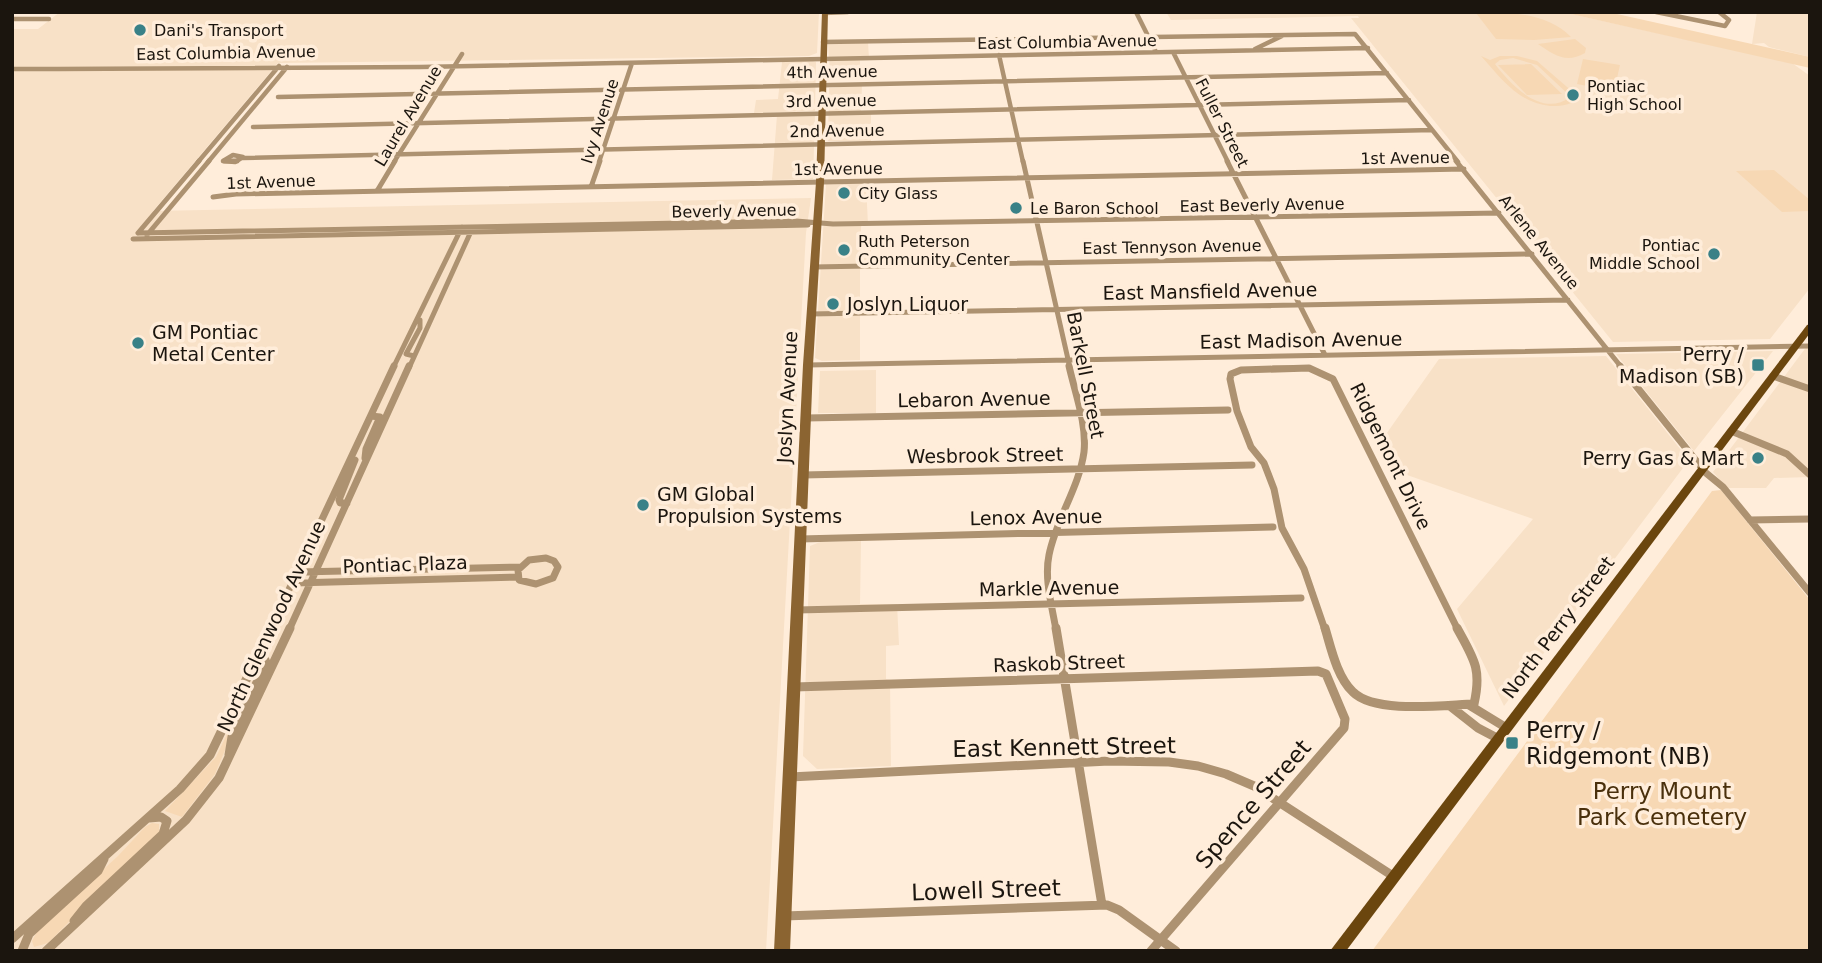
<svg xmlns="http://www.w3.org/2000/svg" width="1822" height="963" font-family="'DejaVu Sans',sans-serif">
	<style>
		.built { fill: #f8e1c7 }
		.green { fill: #f7d8b4; fill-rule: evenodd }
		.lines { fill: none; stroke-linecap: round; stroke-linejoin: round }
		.minor-far3 { stroke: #ad9271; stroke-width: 4.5 }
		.minor-far2 { stroke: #ad9271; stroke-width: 5 }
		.minor-far1 { stroke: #ad9271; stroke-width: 7 }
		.minor { stroke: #ad9271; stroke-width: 9 }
		.secondary { fill: #8b6431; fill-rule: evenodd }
		.primary { fill: #6b460e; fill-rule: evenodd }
		.poi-dot { fill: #398187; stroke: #ffedda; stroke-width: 2.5 }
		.labels { text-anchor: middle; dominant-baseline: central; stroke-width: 7; stroke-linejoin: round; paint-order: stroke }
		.far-poi-label { font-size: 16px; fill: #1b150e; stroke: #ffedda; text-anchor: start }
		.far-street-label { font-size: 16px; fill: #1b150e; stroke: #ffedda }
		.street-label { font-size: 19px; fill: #1b150e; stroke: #ffedda }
		.poi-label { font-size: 19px; fill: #1b150e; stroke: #ffedda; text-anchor: start }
		.near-poi-label { font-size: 23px; fill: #1b150e; stroke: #ffedda; text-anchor: start }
		.near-street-label { font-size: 23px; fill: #1b150e; stroke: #ffedda }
		.near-park-label { font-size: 23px; fill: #4a300c; stroke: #ffedda }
	</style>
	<rect width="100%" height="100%" fill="#ffedda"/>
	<path class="built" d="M60,12H819L817,53L809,56L278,63L153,211L811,198L806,233L766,951H12V29H38Z
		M1166,12H1562L1792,63L1810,76V288L1770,339L1613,342L1351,18H1359L1358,16L1171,20Z
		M1757,12H1810V57L1769,47L1764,43L1752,44Z
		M868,42L869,59H860V72L830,73L828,44Z
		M813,61L816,62L815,111L754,113L756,100L778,99L782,62Z
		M862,85L861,111H871V141H828L829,88Z
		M777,115H815L813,179L772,180Z
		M866,183L868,225H861V244H871V268H860V360L822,361L815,358L826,184Z
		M1810,342V477L1774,478L1766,488H1727L1713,472Z
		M1773,351L1694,451L1616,354Z
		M1606,356L1689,460L1504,706L1457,609L1533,519L1387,468L1377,447L1439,359Z
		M876,370V413H818L820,371Z
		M861,541L860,604H897L899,645L886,646V679L890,680L891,766L817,769L803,756L810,546L820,542Z"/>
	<path class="green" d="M1562,12H1608L1810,57V68Z
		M1476,13C1507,11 1548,13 1571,37L1534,40L1496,39Z
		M1575,39L1586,48L1585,53C1566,64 1554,55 1538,44Z
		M1481,56L1490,60L1500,56H1517L1537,61L1574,93L1576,100C1568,106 1559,106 1550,106C1518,103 1501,78 1481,56ZM1513,58L1537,65L1569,95V98C1541,117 1511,85 1495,64L1500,60Z
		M1583,59L1620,65L1614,91L1577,84Z
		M1531,64L1562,94L1527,95L1498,65Z
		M1774,170L1810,200V211L1782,212L1736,171Z
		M1721,490L1810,600V951H1372L1712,491Z
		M261,664L215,774L182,817L165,811L216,757Z
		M152,823L159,824V832L48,943L34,947L32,941L39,928L118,856L145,827Z"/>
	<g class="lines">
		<path class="minor-far3" d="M1136,12L1156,52
			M1656,12L1725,26L1729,20L1719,12
			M825,13L848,12
			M12,19H49
			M823,42L1355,34L1458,162
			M1255,49L1282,36
			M1173,52L1228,162
			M999,55L1023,162
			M12,69H62
			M58,69L420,67L1368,48
			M278,97L1387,73
			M253,127L1409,100
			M233,155L243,157L235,162L223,161Z
			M242,158L1432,130
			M198,162L279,66
			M208,162L287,67
			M394,162L462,54
			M599,162L632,63"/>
		<path class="minor-far2" d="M224,161H237
			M1023,161L1070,368
			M1227,161L1325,355
			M1456,161L1622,368
			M591,187L600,161
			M377,191L395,161
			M213,197L236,194L1464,169
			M138,233L796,221L833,224L1499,213
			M138,233L199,161
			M147,235L209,161
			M133,239L808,225
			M813,267L1532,254
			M810,314L1568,300
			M414,356L406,354L420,328V320
			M808,365L1810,346
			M393,368L462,227
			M409,368L473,227
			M1273,368H1309"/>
		<path class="minor-far1" d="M1620,366L1706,473L1723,487L1810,593
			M1773,376L1810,389
			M806,418L1228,410
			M1731,431L1787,454L1810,475
			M365,458L366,449L380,417L371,416
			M803,475L1252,465
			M347,503H340L339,500L355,460
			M1750,520L1810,519
			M800,539L1273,527
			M546,558L554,561L558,567L553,578L536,584L519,580L518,570L529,560Z
			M299,572L521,567
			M294,583L518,577
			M797,610L1301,598
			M270,630L394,366
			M289,630L409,366
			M1056,630C1052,606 1044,579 1049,555C1056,519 1079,488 1084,452C1087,424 1075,393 1069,366
			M1325,630L1304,569L1282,528L1274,489L1264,463L1251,447L1237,411L1230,379L1231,374L1241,370L1309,368L1333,379L1458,630"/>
		<path class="minor" d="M1056,628L1102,905
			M1325,628C1331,648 1337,677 1353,692C1375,714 1444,705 1474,704C1482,669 1474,659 1457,628
			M794,687L1318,671L1326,674L1345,719L1344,728L1151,951
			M1469,705L1505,727
			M1450,706L1478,728L1497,738
			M229,755L232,737L266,663L265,660L258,659
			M790,777L1109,761L1169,762L1198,766L1226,774L1254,786L1393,876
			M784,916L1107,905L1119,910L1176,951
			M74,921L86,906L163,834L167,821L161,817L149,818
			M12,939L180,789L210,755L271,628
			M22,951L29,934L98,871L104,859
			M46,951L186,820L219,778L290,628"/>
		<path class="secondary" d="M822,12H828L824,182L813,365L790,951H774L803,365L816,182Z"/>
		<path class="primary" d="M1810,324V333L1346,951H1330L1807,325Z"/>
	</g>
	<g class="poi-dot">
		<circle cx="140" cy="30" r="7"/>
		<circle cx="1573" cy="95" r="7"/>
		<circle cx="844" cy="193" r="7"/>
		<circle cx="1016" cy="208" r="7"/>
		<circle cx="844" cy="250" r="7"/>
		<circle cx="1714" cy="254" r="7"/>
		<circle cx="833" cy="304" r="7"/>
		<circle cx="138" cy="343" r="7"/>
		<rect x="1751" y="358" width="14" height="14" rx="3.5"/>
		<circle cx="1758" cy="458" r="7"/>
		<circle cx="643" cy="505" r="7"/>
		<rect x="1505" y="736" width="14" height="14" rx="3.5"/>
	</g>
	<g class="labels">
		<g class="far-poi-label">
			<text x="154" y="30">Dani's Transport</text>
			<text x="1587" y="86">Pontiac<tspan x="1587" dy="18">High School</tspan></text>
			<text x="858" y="193">City Glass</text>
			<text x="1030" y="208">Le Baron School</text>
			<text x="858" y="241">Ruth Peterson<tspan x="858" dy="18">Community Center</tspan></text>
			<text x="1700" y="245" text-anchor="end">Pontiac<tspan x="1700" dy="18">Middle School</tspan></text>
		</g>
		<g class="far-street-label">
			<text transform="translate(1067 42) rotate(-1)">East Columbia Avenue</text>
			<text transform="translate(226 53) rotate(-1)">East Columbia Avenue</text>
			<text transform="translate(832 72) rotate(-1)">4th Avenue</text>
			<text transform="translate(831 101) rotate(-1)">3rd Avenue</text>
			<text transform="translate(408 116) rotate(-59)">Laurel Avenue</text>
			<text transform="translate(600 121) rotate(-72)">Ivy Avenue</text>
			<text transform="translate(1222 123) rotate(63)">Fuller Street</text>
			<text transform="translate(837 131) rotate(-1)">2nd Avenue</text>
			<text transform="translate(1405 158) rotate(-1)">1st Avenue</text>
			<text transform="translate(838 169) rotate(-1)">1st Avenue</text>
			<text transform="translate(271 182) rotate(-2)">1st Avenue</text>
			<text transform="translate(1262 205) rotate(-1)">East Beverly Avenue</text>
			<text transform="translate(734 211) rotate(-1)">Beverly Avenue</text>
			<text transform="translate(1539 242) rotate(51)">Arlene Avenue</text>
			<text transform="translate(1172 247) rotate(-1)">East Tennyson Avenue</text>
		</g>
		<g class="street-label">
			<text transform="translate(1210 291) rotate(-1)">East Mansfield Avenue</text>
			<text transform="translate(1301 340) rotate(-1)">East Madison Avenue</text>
			<text transform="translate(1086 375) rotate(79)">Barkell Street</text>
			<text transform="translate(787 397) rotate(-87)">Joslyn Avenue</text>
			<text transform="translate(974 399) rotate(-1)">Lebaron Avenue</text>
			<text transform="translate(985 455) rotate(-1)">Wesbrook Street</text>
			<text transform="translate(1391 456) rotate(64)">Ridgemont Drive</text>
			<text transform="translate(1036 517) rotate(-1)">Lenox Avenue</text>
			<text transform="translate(405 564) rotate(-2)">Pontiac Plaza</text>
			<text transform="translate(1049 588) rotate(-1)">Markle Avenue</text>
			<text transform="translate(271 626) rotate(-65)">North Glenwood Avenue</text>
			<text transform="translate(1558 627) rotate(-53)">North Perry Street</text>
			<text transform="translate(1059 663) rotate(-2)">Raskob Street</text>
		</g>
		<g class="poi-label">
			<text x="847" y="304">Joslyn Liquor</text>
			<text x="152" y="332">GM Pontiac<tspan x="152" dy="22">Metal Center</tspan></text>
			<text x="1744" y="354" text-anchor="end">Perry /<tspan x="1744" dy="22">Madison (SB)</tspan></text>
			<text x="1744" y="458" text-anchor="end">Perry Gas &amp; Mart</text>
			<text x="657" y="494">GM Global<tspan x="657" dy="22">Propulsion Systems</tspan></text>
		</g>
		<g class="near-poi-label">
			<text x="1526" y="730">Perry /<tspan x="1526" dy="26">Ridgemont (NB)</tspan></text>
		</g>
		<g class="near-street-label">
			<text transform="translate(1064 747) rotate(-1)">East Kennett Street</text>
			<text transform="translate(1253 804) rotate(-49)">Spence Street</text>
			<text transform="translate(986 890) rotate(-2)">Lowell Street</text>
		</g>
		<g class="near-park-label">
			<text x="1662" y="791">Perry Mount<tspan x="1662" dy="26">Park Cemetery</tspan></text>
		</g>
	</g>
	<rect width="1822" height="963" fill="none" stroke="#1b150e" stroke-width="28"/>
</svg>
